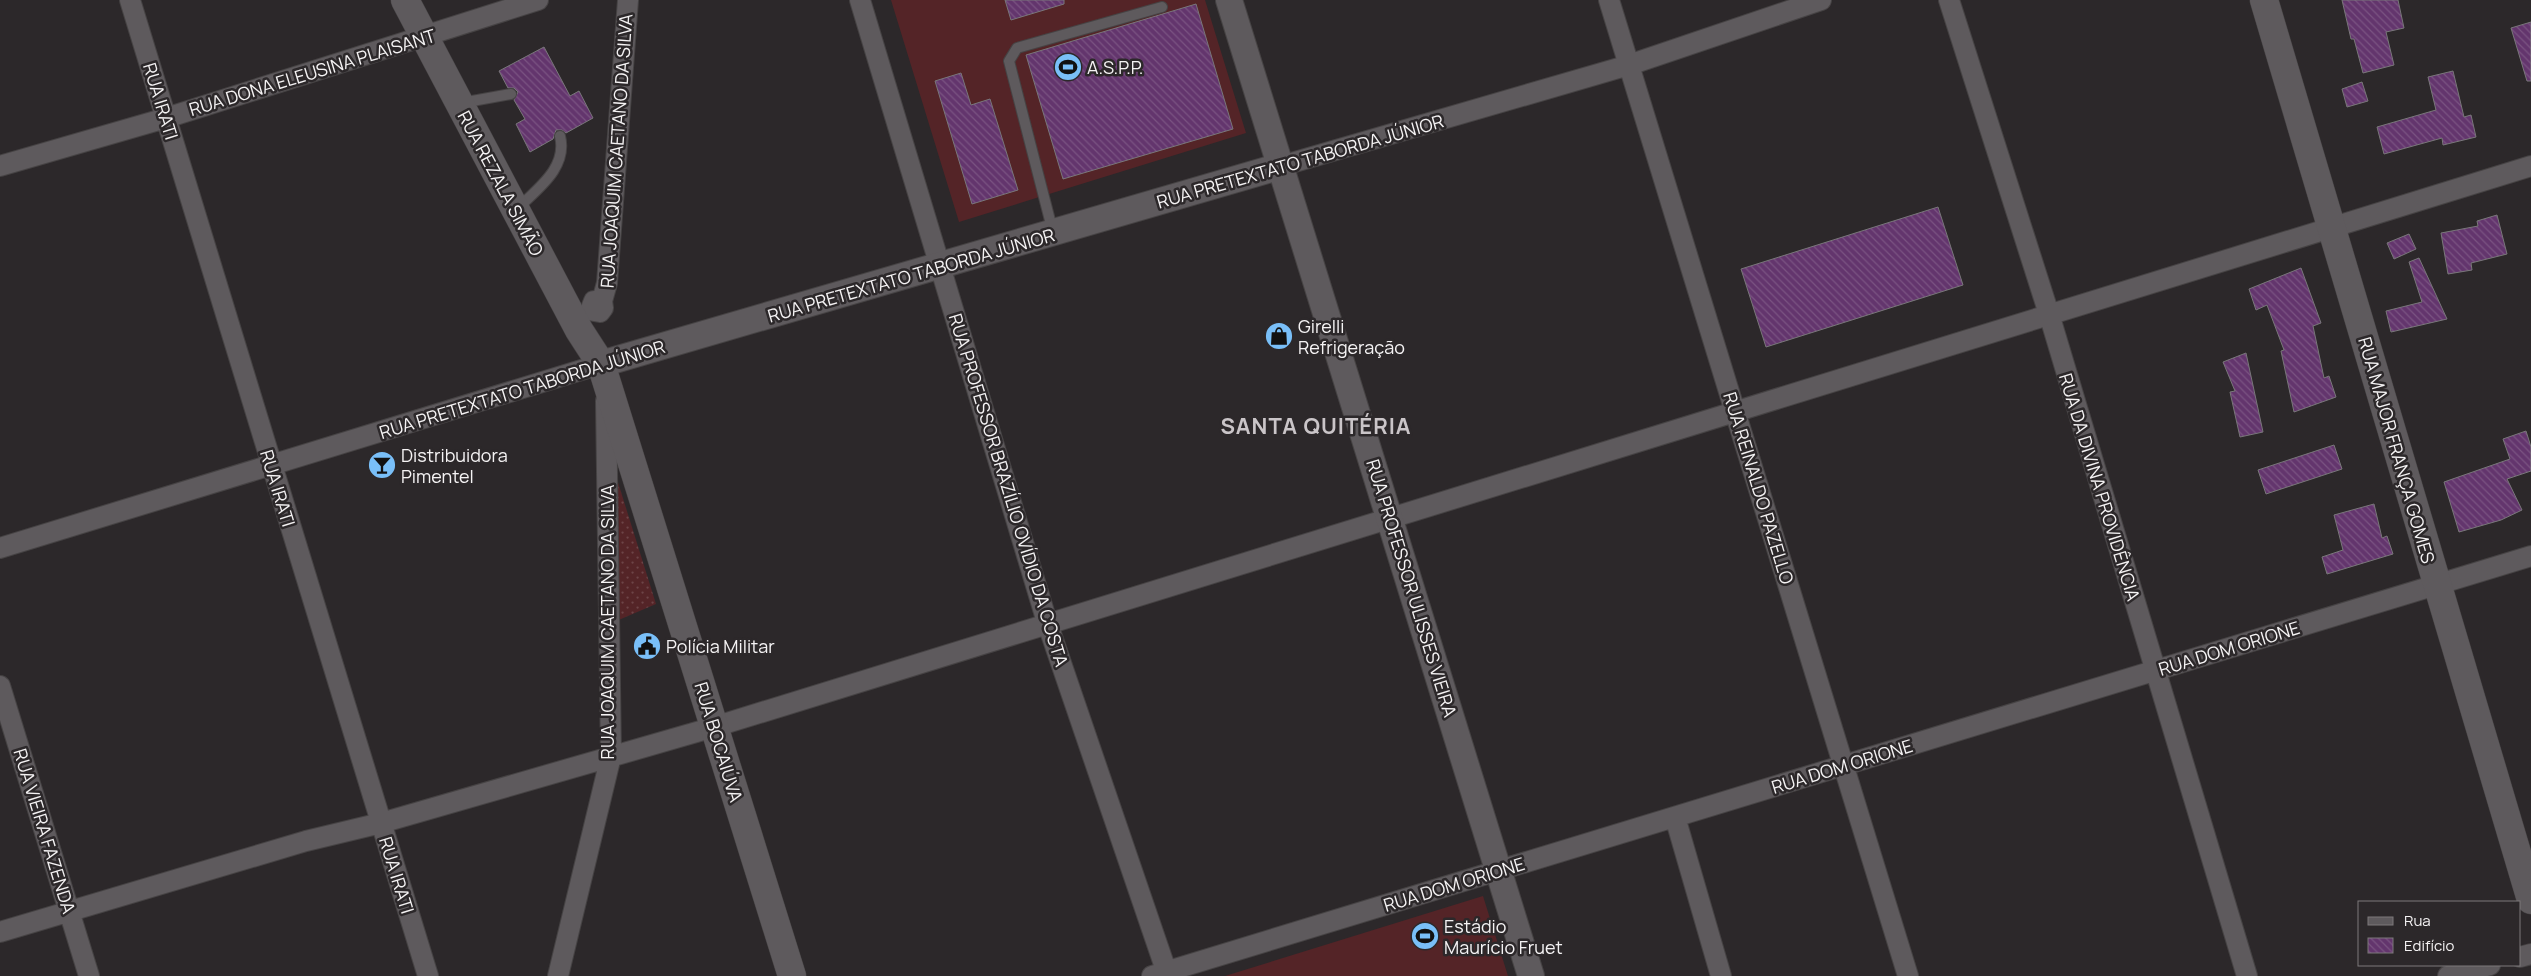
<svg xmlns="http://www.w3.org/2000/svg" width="2531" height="976" font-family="Manrope,sans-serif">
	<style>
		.park { fill: url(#park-dots) }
		.garden { fill: #542427 }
		.building { fill: url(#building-back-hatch); stroke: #79777a }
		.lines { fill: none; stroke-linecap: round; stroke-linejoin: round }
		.service-casing { stroke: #464344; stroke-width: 12 }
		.minor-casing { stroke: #464344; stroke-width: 22 }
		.tertiary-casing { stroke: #464344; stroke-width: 28 }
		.secondary-casing { stroke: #464344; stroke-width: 29 }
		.service { stroke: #5e5a5d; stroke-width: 10 }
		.minor { stroke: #5e5a5d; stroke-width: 20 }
		.tertiary { stroke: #5e5a5d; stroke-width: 26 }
		.secondary { stroke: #5e5a5d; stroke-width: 28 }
		.labels { text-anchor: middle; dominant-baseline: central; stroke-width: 5; stroke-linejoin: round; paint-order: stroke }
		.poi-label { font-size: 18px; fill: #f5f3f4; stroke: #2c282a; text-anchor: start }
		.street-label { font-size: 18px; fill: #f5f3f4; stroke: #2c282a }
		.district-label { font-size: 22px; font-weight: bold; letter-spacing: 1px; fill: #cac5c8; stroke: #2c282a }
	</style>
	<defs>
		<pattern id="park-dots" width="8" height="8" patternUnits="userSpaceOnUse" patternTransform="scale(1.25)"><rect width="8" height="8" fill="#542427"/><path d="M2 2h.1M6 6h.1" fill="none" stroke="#6d4447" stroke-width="1.8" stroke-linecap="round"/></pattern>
		<pattern id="building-back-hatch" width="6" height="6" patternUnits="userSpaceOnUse" patternTransform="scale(1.25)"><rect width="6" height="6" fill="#63356d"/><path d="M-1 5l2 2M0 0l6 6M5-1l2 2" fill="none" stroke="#7a5382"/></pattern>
	</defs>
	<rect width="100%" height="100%" fill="#2c282a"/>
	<path class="park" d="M616,476L656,604L614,622Z"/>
	<path class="garden" d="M891,0H1205L1246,133L959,222Z
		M1483,896L1508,976H1225Z"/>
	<path class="building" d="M1005,0H1064V4L1011,20Z
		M2342,0H2398L2404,28L2386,32L2394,65L2363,73L2354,39H2351Z
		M1196,4L1233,129L1063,179L1026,55Z
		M2531,22V81H2527L2511,28Z
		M544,47L570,96L579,91L593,118L566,133L562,130H556L553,139L530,152L516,124L525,119L514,100L518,92L514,88H508L499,71Z
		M2453,71L2464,117L2471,115L2476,137L2443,145L2442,138L2384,154L2377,127L2436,110L2428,77Z
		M961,73L971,105L990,99L1018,190L972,204L935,81Z
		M2362,82L2368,101L2347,107L2342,89Z
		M1938,207L1963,285L1766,347L1741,269Z
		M2497,215L2507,254L2471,263L2472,270L2448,274L2441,233L2478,226L2477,221Z
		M2409,234L2416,249L2394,259L2387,243Z
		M2419,258L2447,319L2391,332L2386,311L2422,302L2409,262Z
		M2301,268L2321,323L2313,326L2324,378L2329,376L2336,397L2294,412L2281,351L2284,350L2267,305L2256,310L2249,289Z
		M2246,353L2263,432L2240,437L2230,392L2235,391L2223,362Z
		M2526,431L2531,447V471L2507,479L2522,510L2501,520L2459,532L2444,482L2510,459L2503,439Z
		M2334,445L2342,469L2266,494L2258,470Z
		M2374,504L2382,538L2387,536L2393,554L2327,574L2322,557L2343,550L2334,515Z"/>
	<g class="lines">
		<defs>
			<path id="service" d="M461,103L511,94
				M517,209C537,189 568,168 560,136
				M1053,232L1009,61L1017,48L1162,7"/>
			<path id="minor" d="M130,0L428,976
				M860,0L1047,622L1168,976
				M1609,0L1908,976
				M1949,0L2049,314L2247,976
				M0,166L166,118L538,0
				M1281,166L1629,65L1821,0
				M602,301H594L592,306L594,311L600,312L603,308L602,301L607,283L628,0
				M0,548L601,364
				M0,686L89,976
				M1675,817L1721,976
				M0,932L306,841L381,823L714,727L2531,166
				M2520,957L2531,954
				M558,976L611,756L606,401
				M1152,976L2531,556
				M2448,976L2490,965"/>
			<path id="tertiary" d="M1229,0L1531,976
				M601,364L1281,166"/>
			<path id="secondary" d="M405,0L579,330L601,364L792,976
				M2264,0C2355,299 2440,600 2531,900"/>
		</defs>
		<use href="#service" class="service-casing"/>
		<use href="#minor" class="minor-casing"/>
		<use href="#tertiary" class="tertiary-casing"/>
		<use href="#secondary" class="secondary-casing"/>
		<use href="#service" class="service"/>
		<use href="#minor" class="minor"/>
		<use href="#tertiary" class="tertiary"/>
		<use href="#secondary" class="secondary"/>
	</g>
	<defs>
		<symbol id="stadium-disc" viewBox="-11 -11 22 22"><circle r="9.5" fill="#79bff8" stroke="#2c282a"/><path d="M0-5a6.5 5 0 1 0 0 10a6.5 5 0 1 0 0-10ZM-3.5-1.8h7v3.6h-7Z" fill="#111"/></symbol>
		<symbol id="shop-disc" viewBox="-11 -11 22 22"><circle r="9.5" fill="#79bff8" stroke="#2c282a"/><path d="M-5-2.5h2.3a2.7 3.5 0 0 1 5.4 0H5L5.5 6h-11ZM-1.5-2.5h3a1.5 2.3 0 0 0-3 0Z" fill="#111"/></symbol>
		<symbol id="bar-disc" viewBox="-11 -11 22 22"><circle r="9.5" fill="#79bff8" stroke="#2c282a"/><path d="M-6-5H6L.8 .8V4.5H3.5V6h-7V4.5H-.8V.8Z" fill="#111"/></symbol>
		<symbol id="civic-disc" viewBox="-11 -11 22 22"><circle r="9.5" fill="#79bff8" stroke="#2c282a"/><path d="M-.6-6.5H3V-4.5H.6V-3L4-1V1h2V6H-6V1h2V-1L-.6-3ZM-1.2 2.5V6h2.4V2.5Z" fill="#111"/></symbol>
	</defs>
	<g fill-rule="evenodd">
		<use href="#stadium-disc" x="1052" y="51" width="32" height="32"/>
		<use href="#shop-disc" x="1263" y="320" width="32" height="32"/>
		<use href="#bar-disc" x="366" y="449" width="32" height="32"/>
		<use href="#civic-disc" x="631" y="630" width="32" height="32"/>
		<use href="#stadium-disc" x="1409" y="920" width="32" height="32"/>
	</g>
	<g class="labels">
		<g class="poi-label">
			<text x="1087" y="67">A.S.P.P.</text>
			<text x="1298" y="326">Girelli<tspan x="1298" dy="21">Refrigeração</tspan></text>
			<text x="401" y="455">Distribuidora<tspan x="401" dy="21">Pimentel</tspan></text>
			<text x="666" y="646">Polícia Militar</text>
			<text x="1444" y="926">Estádio<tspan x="1444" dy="21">Maurício Fruet</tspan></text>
		</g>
		<g class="street-label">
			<text transform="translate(312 72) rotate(-17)">RUA DONA ELEUSINA PLAISANT</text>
			<text transform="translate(161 101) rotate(73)">RUA IRATI</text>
			<text transform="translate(616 151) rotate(-86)">RUA JOAQUIM CAETANO DA SILVA</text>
			<text transform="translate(1300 161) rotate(-16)">RUA PRETEXTATO TABORDA JÚNIOR</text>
			<text transform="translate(501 183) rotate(62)">RUA REZALA SIMÃO</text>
			<text transform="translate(911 275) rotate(-16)">RUA PRETEXTATO TABORDA JÚNIOR</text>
			<text transform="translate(522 389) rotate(-17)">RUA PRETEXTATO TABORDA JÚNIOR</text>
			<text transform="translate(2397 450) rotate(74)">RUA MAJOR FRANÇA GOMES</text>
			<text transform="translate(2100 487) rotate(73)">RUA DA DIVINA PROVIDÊNCIA</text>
			<text transform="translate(278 488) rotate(73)">RUA IRATI</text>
			<text transform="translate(1759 488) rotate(73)">RUA REINALDO PAZELLO</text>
			<text transform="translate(1009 490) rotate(73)">RUA PROFESSOR BRAZÍLIO OVÍDIO DA COSTA</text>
			<text transform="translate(1412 588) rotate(73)">RUA PROFESSOR ULISSES VIEIRA</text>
			<text transform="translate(607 622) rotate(-90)">RUA JOAQUIM CAETANO DA SILVA</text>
			<text transform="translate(2229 648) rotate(-17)">RUA DOM ORIONE</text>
			<text transform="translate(719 742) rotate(73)">RUA BOCAIÚVA</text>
			<text transform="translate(1842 766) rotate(-17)">RUA DOM ORIONE</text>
			<text transform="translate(45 831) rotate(73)">RUA VIEIRA FAZENDA</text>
			<text transform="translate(397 875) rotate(73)">RUA IRATI</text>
			<text transform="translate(1454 884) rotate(-17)">RUA DOM ORIONE</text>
		</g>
		<g class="district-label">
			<text x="1316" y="426">SANTA QUITÉRIA</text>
		</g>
	</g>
	<rect x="2358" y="901" width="162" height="65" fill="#2c282a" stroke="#7c797b"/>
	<rect x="2368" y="917" width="25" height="8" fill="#5e5a5d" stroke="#7c797b"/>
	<text x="2404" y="926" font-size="15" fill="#f5f3f4">Rua</text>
	<rect x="2368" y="938" width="25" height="15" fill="url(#building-back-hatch)" stroke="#7c797b"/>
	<text x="2404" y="951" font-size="15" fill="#f5f3f4">Edifício</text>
</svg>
